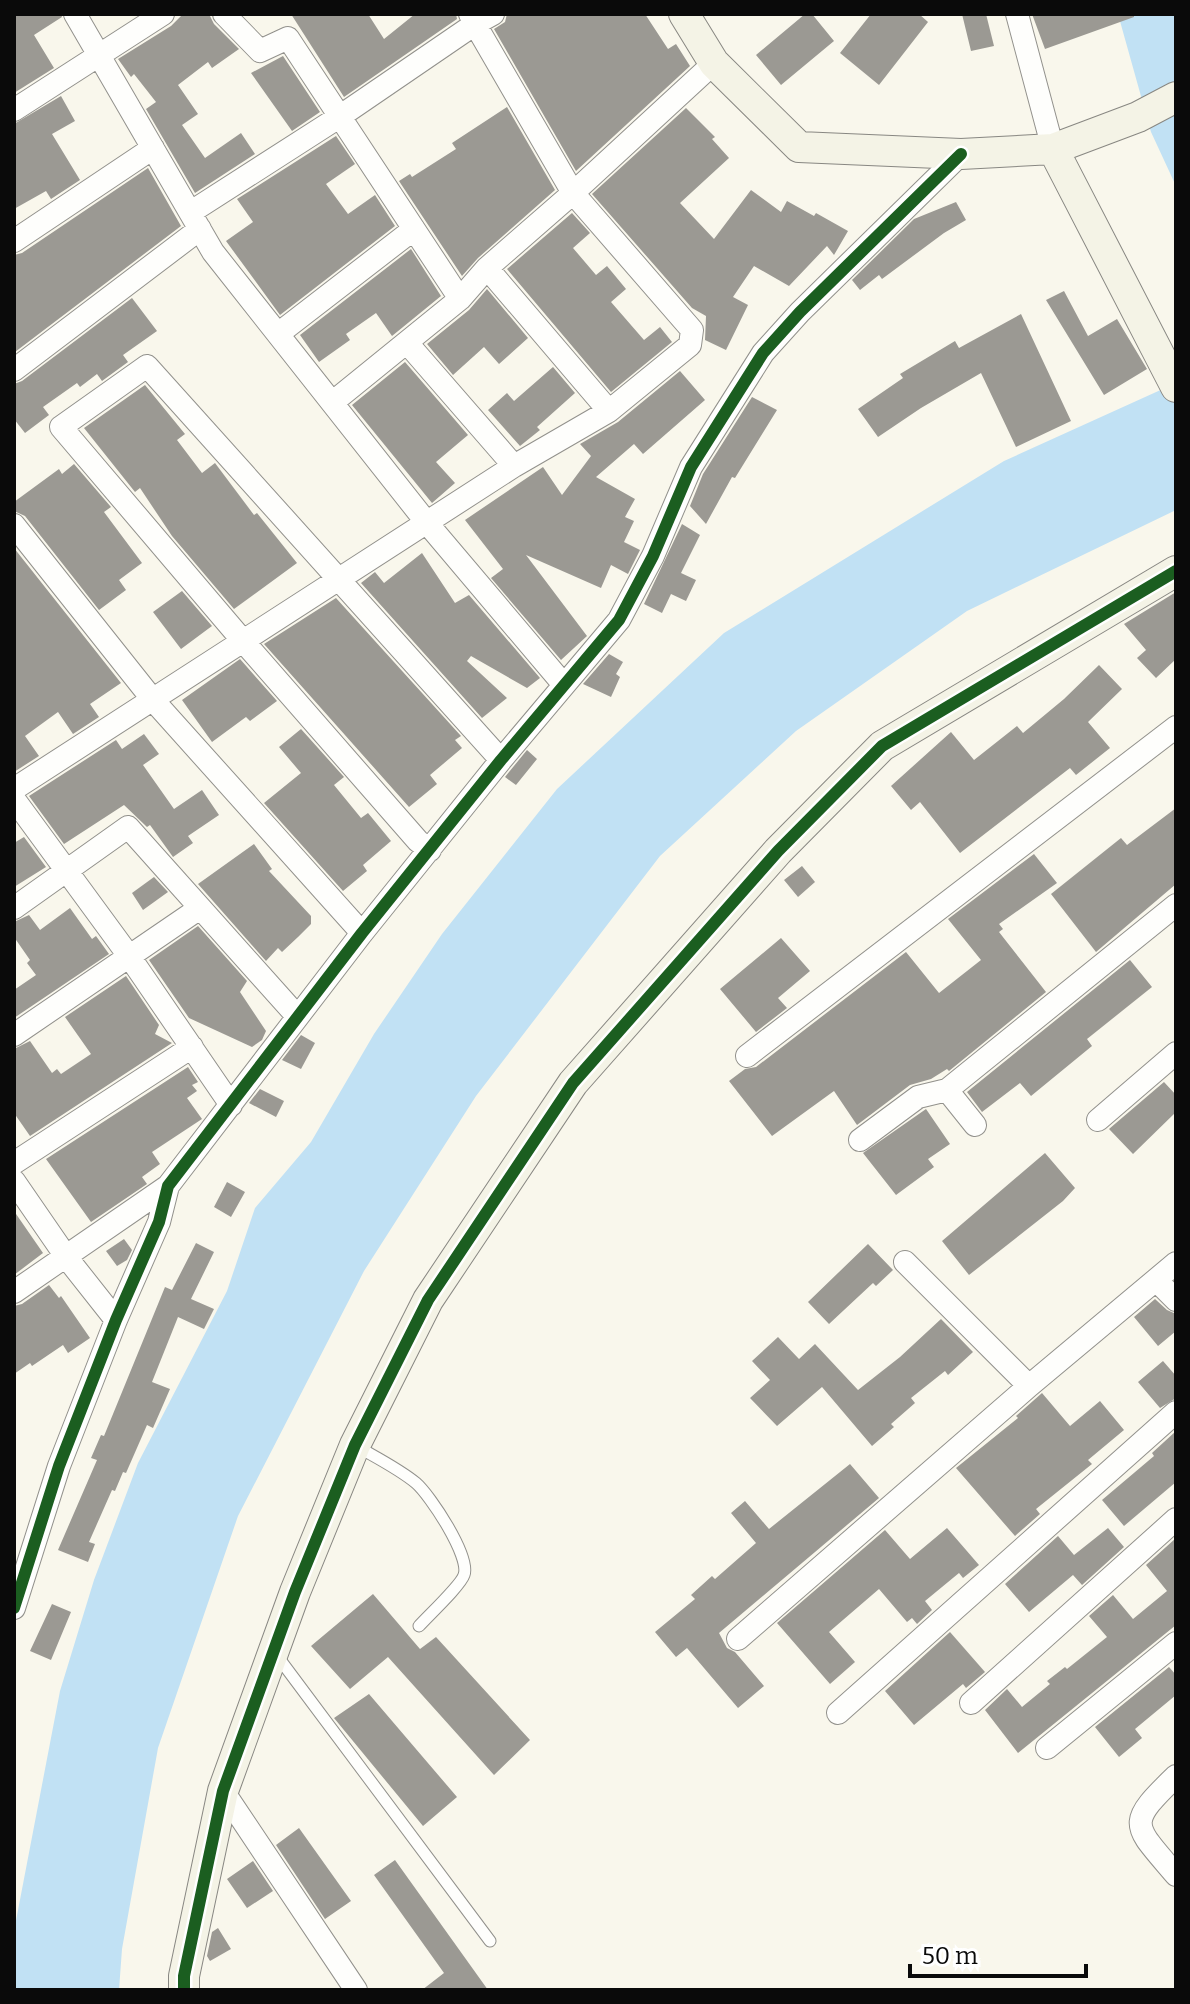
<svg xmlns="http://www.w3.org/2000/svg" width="1190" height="2004" font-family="Bitter,serif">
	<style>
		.water { fill: #c1e1f4 }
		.building { fill: #9b9993 }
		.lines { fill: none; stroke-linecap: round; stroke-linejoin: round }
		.lane-casing { stroke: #92918c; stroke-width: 13 }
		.street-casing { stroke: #92918c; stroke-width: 24 }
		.secondary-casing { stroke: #888782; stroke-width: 32 }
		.lane { stroke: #fefefc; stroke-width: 11 }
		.street { stroke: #fefefc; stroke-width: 22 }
		.secondary { stroke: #f4f3e6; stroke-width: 30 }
		.cycleway-casing { stroke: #fff; stroke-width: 17 }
		.cycleway { stroke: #1b5e20; stroke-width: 12 }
	</style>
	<rect width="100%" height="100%" fill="#f9f7ec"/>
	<path class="water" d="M1118,14H1176V186L1151,132Z
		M1176,383V510L967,611L796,731L660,856L476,1096L364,1271L238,1516L158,1748L122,1949L119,1990H14V1931L60,1691L94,1580L138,1463L227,1291L255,1208L311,1142L374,1034L442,934L557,789L724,633L1004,461Z"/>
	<path class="building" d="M14,14H61L62,17L34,35L54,68L14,93Z
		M183,14H209L214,24L239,49L212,68L208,62L178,85L198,114L182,125L205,158L241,133L255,154L195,193L146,109L156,102L134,74L131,77L118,59L171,26Z
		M291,14H368L384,39L415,14H456L457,19L344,97Z
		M507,14H645L668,49L676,44L690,66L576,171L494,29L505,22Z
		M805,14H812L834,41L781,85L756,55Z
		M871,14H919L928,22L879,85L840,53Z
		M962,14H986L994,46L971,51Z
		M1032,14H1134V17L1045,49Z
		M283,56L320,112L292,131L251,73Z
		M61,96L75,121L52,134L80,180L51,199L46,191L14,209V124Z
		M507,107L555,190L478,258L462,276L399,181L410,174L412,177L456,149L452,143Z
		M686,108L715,137L712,139L729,158L680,203L714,239L751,190L781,212L787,201L814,216L816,213L848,231L834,255L827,246L789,286L754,266L733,297L748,305L726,350L705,340L706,316L692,308L592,194Z
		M336,136L355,164L326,184L348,214L375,195L395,226L280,315L226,241L253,222L237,199Z
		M148,168L181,226L15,352L14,255L22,253Z
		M956,202L966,220L944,233L882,279L879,275L860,290L852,280L914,219Z
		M572,213L590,233L573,248L596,275L607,266L626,289L611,302L644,340L660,327L672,342L611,392L507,269Z
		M411,249L441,296L392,336L376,313L346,334L350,340L319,362L300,335Z
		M487,289L528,338L499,364L484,347L453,375L427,344L469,310Z
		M1064,291L1088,336L1117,319L1147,369L1104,395L1046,300Z
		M132,298L157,331L123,355L128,362L102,381L97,374L80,387L77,383L43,407L49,415L25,433L14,419V384L22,381Z
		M1021,314L1071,421L1016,447L981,373L921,408L878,437L858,409L903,378L900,374L955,341L959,348Z
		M405,362L468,435L436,462L455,483L432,503L352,405Z
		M553,367L575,393L537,427L540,430L520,446L488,410L507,393L514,401Z
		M680,371L705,400L643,454L634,444L596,477L635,499L625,517L634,521L624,542L640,550L628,574L611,565L601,588L526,555L587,636L561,660L491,578L503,569L465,520L543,467L562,495L591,456L580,444L618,422Z
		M145,385L185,434L177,440L202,473L215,463L254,515L257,513L297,563L234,609L172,536L140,488L135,492L84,428Z
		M752,397L777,410L735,478L732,477L706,524L690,506L703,474Z
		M74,464L111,507L104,512L142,563L119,580L126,590L99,610L25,516L14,511V502L59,469L62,474Z
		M682,524L700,535L681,573L696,580L686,601L671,594L662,613L644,604Z
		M14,548L121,683L90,704L99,717L73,734L58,712L25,736L39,756L14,772Z
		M422,553L455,603L469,595L540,678L527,688L471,656L467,661L507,698L482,718L361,583L375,572L384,583Z
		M182,591L212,626L181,649L153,612Z
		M1176,592V659L1156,678L1137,658L1146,650L1124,624Z
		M336,598L461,736L455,740L462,748L430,775L437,784L409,807L264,644Z
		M609,654L623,662L616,674L620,677L611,697L583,684Z
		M240,659L277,701L250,721L246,717L212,742L182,700Z
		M1099,665L1122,689L1088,722L1110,748L1076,775L1070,768L960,853L920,802L911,810L891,786L951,732L974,760L1017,726L1023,733L1064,699Z
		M301,729L344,777L334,785L361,818L368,813L391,841L363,865L367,871L343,891L264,803L301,773L279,747Z
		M144,734L159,754L143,765L174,809L202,790L219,815L188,836L193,843L173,857L150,825L147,827L124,805L64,844L29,796L116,740L122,749Z
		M527,750L537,759L516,785L505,777Z
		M1176,808V884L1096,952L1051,894L1121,838L1127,845Z
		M24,837L46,867L14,887V843Z
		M254,844L272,869L269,871L311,916V924L298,937L282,952L278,948L266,961L198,884Z
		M1034,854L1057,883L999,924L1003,929L999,932L1046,992L949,1071L947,1069L931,1079L910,1085L857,1125L834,1091L772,1136L729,1081L745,1069L756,1067L906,952L939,993L981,960L948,919Z
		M802,866L815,882L798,897L784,880Z
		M154,877L168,892L143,910L132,893Z
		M70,908L92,939L96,936L109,954L14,1018V990L36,975L27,963L30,960L14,937V922L29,915L40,930Z
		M198,926L247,981L240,992L266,1031L262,1040L252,1047L189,1018L149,960Z
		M781,938L810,971L778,998L787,1008L756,1032L720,989Z
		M1130,960L1152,987L1087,1039L1092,1046L1031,1096L1020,1083L982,1112L967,1092Z
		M126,976L159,1025L155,1034L172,1043L30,1136L14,1113V1049L30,1041L52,1073L57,1069L61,1074L91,1054L65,1017Z
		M301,1035L315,1043L301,1069L282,1060Z
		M188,1067L198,1082L192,1085L197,1091L187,1098L202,1119L152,1152L160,1164L142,1177L147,1184L91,1222L46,1159Z
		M1164,1082L1176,1095V1112L1133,1154L1109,1129Z
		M260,1089L284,1101L276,1117L249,1103Z
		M926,1109L950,1144L928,1159L934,1167L896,1195L863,1153Z
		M1045,1153L1075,1188L1063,1201L969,1275L942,1241Z
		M227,1182L245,1192L231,1217L214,1207Z
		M14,1211L43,1253L14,1275Z
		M124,1239L132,1250L127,1260L117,1266L106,1251Z
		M196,1243L214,1252L191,1299L214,1309L204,1329L178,1317L152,1382L170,1389L153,1428L147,1425L126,1473L123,1472L115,1491L112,1490L89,1542L95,1544L88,1562L58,1550L97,1460L91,1458L101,1435L104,1436L165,1287L172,1290Z
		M868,1244L893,1270L876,1286L873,1283L829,1324L808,1302Z
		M49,1285L59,1298L61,1296L90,1338L68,1353L63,1345L32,1366L30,1363L14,1374V1306L22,1304Z
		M1155,1299L1167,1310L1176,1314V1331L1158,1346L1134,1317Z
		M941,1319L973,1352L948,1375L945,1371L911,1398L915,1403L891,1424L894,1427L872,1446L822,1387L777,1426L750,1398L770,1380L752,1361L778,1337L799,1359L815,1344L858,1390L900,1357Z
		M1163,1361L1176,1376V1398L1160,1408L1138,1382Z
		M1042,1393L1070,1426L1100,1401L1124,1430L1088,1460L1092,1464L1036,1509L1040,1514L1015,1536L956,1468L1018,1418L1016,1416Z
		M1176,1431V1482L1124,1526L1102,1500L1154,1456L1152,1453Z
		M850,1464L879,1498L719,1633L727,1648L735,1652L764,1686L738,1708L687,1648L676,1657L655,1632L695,1599L691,1595L712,1576L715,1579L756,1543L731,1513L745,1501L769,1529Z
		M947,1528L979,1565L963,1578L959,1573L925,1601L932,1610L917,1624L912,1618L907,1622L879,1589L829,1632L855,1662L830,1684L777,1623L885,1530L910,1559Z
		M1108,1528L1124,1547L1082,1585L1073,1575L1029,1612L1005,1584L1058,1536L1074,1555Z
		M1176,1538V1625L1018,1753L985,1710L1007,1689L1022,1707L1050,1684L1047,1681L1065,1667L1067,1669L1107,1637L1089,1616L1113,1595L1133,1619L1167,1591L1146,1565Z
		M373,1594L420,1649L436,1637L530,1740L494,1775L388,1657L350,1689L311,1646Z
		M52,1604L71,1612L51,1660L30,1651Z
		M950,1632L985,1672L966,1688L963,1684L914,1725L885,1691Z
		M1169,1667L1176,1675V1695L1135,1729L1142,1738L1119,1757L1095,1727Z
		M369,1694L457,1797L423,1826L334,1718Z
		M299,1828L351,1901L325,1919L276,1845Z
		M395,1860L488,1990H422L444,1973L374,1875Z
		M253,1861L273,1891L247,1908L227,1879Z
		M218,1928L231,1949L210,1961L207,1956L212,1932Z"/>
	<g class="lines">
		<defs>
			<path id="lane" d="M358,1447C377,1458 399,1469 416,1483C430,1495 471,1557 464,1575C461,1585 428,1616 419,1626
				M275,1653L490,1941"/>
			<path id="street" d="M75,14L213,252L427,523L564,685
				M224,14L260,51L288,38L460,299
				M470,14L475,24L493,14
				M1017,14L1053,149
				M14,110L163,14
				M191,212L339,117L475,24L573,193L487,268L460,299L333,402
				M14,241L153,148
				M487,268L609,411
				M278,334L414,229
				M408,344L514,466
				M14,370L200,229
				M14,525L153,700L362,933
				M14,789L514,466L609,411L690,345L692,330L573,193L714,63
				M14,799L129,956L231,1105
				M430,850L418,841L243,641L61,427L147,366L501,760
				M14,908L128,827L297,1016
				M14,1035L200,908
				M747,1056L1176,727
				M947,1090L975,1125
				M1098,1120L1176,1053
				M860,1140L918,1097L947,1090L1176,905
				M14,1163L192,1047
				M14,1181L67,1258L116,1320
				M905,1262L1029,1386
				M1156,1280L1176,1300
				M14,1292L168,1186
				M14,1608L59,1466L116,1320L159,1222L168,1186L362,933L501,760L619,620L653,556L691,467L763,353L800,312L961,154
				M738,1639L1029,1386L1176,1263
				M971,1703L1176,1519
				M838,1713L1176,1412
				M1047,1748L1176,1643
				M1176,1776C1125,1825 1133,1824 1176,1875
				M223,1791L356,1990"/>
			<path id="secondary" d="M684,14L714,63L799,147L961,154L1053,149L1176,387
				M1053,149L1138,117L1176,97
				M184,1990V1976L223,1791L295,1592L355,1445L428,1300L573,1083L778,851L882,746L1176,571"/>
		</defs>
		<use href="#lane" class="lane-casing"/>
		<use href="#street" class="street-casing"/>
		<use href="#secondary" class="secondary-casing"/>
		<use href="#lane" class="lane"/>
		<use href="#street" class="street"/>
		<use href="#secondary" class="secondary"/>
		<defs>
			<path id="cycleway" d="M14,1608L59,1466L116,1320L159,1222L168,1186L362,933L501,760L619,620L653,556L691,467L763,353L800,312L961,154
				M184,1990V1976L223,1791L295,1592L355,1445L428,1300L573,1083L778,851L882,746L1176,571"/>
		</defs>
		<use href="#cycleway" class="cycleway-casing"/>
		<use href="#cycleway" class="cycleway"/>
	</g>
	<rect width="1190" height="2004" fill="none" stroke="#0a0a0a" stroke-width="32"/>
	<path d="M910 1964v12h176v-12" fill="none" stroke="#0a0a0a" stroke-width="4"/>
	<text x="922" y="1964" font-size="24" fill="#0a0a0a" stroke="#ffffff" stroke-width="6" paint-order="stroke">50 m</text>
</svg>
